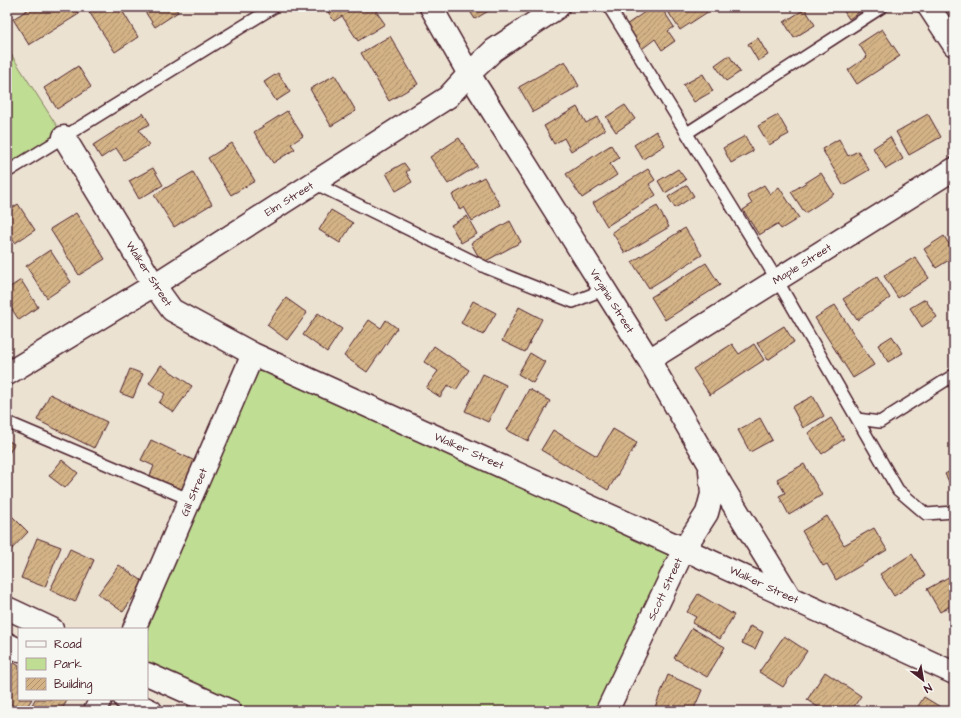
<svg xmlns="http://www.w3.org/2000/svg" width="961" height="718" font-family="'Architects Daughter',sans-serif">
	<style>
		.green { fill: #c0dd94; stroke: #857e60 }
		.building { fill: url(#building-hatch); stroke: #4a1f2b }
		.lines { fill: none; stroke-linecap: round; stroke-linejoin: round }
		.lane-casing { stroke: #4a1f2b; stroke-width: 14 }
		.street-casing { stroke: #4a1f2b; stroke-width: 25 }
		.lane { stroke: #f6f6f2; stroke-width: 11 }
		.street { stroke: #f6f6f2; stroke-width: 22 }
		.labels { text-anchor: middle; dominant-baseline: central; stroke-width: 3; stroke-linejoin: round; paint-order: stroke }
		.street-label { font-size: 11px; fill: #4a1f2b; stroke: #f6f6f2 }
	</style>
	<defs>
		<pattern id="building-hatch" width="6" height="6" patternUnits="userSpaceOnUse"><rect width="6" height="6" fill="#d3b386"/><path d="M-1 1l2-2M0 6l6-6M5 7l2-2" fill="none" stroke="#ad916e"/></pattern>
	</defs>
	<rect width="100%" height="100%" fill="#ece2d2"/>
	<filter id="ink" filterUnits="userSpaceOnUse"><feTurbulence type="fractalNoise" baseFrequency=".025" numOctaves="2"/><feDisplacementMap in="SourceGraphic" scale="8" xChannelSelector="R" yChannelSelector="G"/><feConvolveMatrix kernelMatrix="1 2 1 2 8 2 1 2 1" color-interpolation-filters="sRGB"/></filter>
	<g filter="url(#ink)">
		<path class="green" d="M7,48L64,137L7,172Z
			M253,354L684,549L607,711H230L147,674V629H134Z"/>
		<path class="building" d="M32,7H75L79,14L29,45L13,19Z
			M86,7H131L123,12L138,37L115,52Z
			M142,7H175L178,12L155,27Z
			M325,7H373L385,24L358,41L342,16L334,21Z
			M467,7H495L475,19Z
			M652,7H661L674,27L668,31L675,41L662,50L655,39L642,49L626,25Z
			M665,7H707L709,11L680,30Z
			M841,7H867L849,19Z
			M805,9L815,25L794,38L784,22Z
			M882,29L900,56L857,84L848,70L867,57L859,44Z
			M390,36L418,84L389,101L361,53Z
			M758,38L768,55L758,61L748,44Z
			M729,55L740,72L726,81L715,65Z
			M565,61L579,86L533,112L519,87Z
			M78,66L91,87L57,109L44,88Z
			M278,73L290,92L276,101L264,82Z
			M703,74L713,91L694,102L683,85Z
			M335,75L356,111L331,126L310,89Z
			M625,105L635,119L616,132L606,117Z
			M577,107L586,123L597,117L605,130L571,151L564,138L554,144L544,126Z
			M287,111L303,136L291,144L295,149L273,163L254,132Z
			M143,113L150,124L139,130L149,145L124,160L116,148L101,158L93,145Z
			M928,114L941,137L909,155L896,132Z
			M778,115L789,134L769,145L758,126Z
			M656,131L665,145L643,159L634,145Z
			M745,136L753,151L731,163L723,148Z
			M890,137L903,159L886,169L873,148Z
			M459,138L477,166L448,184L430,157Z
			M839,139L848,156L858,151L869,170L843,185L822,149Z
			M232,143L255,181L231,195L208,158Z
			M611,145L619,158L610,164L617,175L582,198L566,174Z
			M404,163L409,170L406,172L412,182L396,191L386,173Z
			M153,168L163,185L139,199L129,181Z
			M648,169L655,180L649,184L656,195L607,226L593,203Z
			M678,169L686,180L665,193L658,181Z
			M193,172L212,204L174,227L154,195Z
			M821,173L834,194L805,213L791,192Z
			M484,177L500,205L472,221L464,207L460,210L452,195Z
			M687,185L694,196L675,208L668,197Z
			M764,185L770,194L779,187L799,218L781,229L777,224L759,235L743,210L752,204L747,195Z
			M18,204L35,230L15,243L7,231V211Z
			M657,206L669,227L625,253L612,232Z
			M331,210L353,223L340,243L319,230Z
			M76,213L105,259L79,275L50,229Z
			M467,216L477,234L461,243L451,225Z
			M510,221L521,242L482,263L471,243Z
			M685,228L702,255L649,288L632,262Z
			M944,236L954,252V257L936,268L924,249Z
			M50,250L71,282L47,298L26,266Z
			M915,257L929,278L898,298L884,276Z
			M706,263L720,285L665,320L651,297Z
			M877,277L890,298L857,320L843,299Z
			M21,280L38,307L19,320L7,302V289Z
			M286,298L307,313L287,340L267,325Z
			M925,299L937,317L922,327L910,308Z
			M473,301L496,313L483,335L461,323Z
			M835,305L874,365L853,378L815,318Z
			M519,307L542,319L525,352L502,341Z
			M318,313L342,329L327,352L303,335Z
			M369,320L381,328L386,320L397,328L367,372L344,356Z
			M784,326L794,342L768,360L757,343Z
			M892,336L903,353L888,362L878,345Z
			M732,344L739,354L754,344L764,360L710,395L693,369Z
			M434,346L469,370L456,390L448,385L440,397L426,388L438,371L424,362Z
			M530,353L545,362L533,383L518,374Z
			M161,365L192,386L174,412L159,403L165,394L149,383Z
			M130,369L143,374L133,398L120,393Z
			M483,374L506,385L488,422L465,411Z
			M529,389L550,401L528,441L507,430Z
			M50,394L107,422L94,448L37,420Z
			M813,396L824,416L803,428L792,407Z
			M760,418L772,440L750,452L738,430Z
			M831,418L844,439L822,454L808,433Z
			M613,429L637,443L608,490L541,450L553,430L597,456Z
			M7,440L14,444L7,457Z
			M151,440L195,461L180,493L149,478L154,466L141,460Z
			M62,460L78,473L65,488L49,476Z
			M804,464L822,495L789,515L779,496L785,493L777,479Z
			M954,469V491L945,474Z
			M7,511L28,532L7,554Z
			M827,516L844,545L874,528L887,550L836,580L827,564L823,566L802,531Z
			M37,538L61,547L45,587L21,578Z
			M70,549L94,560L75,602L50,590Z
			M912,554L925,576L894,596L880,574Z
			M119,565L144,582L123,612L98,594Z
			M954,574V604L940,612L927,589Z
			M698,594L734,615L720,639L692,623L696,617L687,612Z
			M750,626L763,632L755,649L742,643Z
			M954,626V636L950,634Z
			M692,628L725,647L707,677L674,658Z
			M784,636L807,651L783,687L759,672Z
			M13,662L19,666V699H32L24,711H21L7,702V670Z
			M825,672L861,696L851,711H824L807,700Z
			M668,675L702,690L693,711H665L655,707Z
			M924,697L947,711H915Z
			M35,699H68L61,711H29Z"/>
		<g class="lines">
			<defs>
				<path id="lane" d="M609,7L777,280L898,490L926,514L954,512
					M687,133L882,7
					M7,172L274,7
					M314,183L487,268L573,302L605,289
					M857,419L880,422L954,375
					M7,422L191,500"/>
				<path id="street" d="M431,7L469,74L649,360L722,486L790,597
					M929,7L954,45
					M64,137L154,285L172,310L253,354L684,549L954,673
					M649,360L954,169
					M7,374L154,285L448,97L469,74L494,50L558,7
					M7,608L52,629
					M134,629L253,354
					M7,644L19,650
					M147,674L230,711
					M125,699L151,711
					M95,711L101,699
					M607,711L684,549L707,513L712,494L710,470"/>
			</defs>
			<use href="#lane" class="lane-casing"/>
			<use href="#street" class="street-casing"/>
			<use href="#lane" class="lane"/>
			<use href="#street" class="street"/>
		</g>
	</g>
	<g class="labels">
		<g class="street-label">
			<text transform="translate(289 199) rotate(-32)">Elm Street</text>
			<text transform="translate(802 264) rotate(-32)">Maple Street</text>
			<text transform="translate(149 274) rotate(57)">Walker Street</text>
			<text transform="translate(612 301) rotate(58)">Virginia Street</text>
			<text transform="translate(469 451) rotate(24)">Walker Street</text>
			<text transform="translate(194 492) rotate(-67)">Gill Street</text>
			<text transform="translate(764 585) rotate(25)">Walker Street</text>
			<text transform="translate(665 589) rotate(-65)">Scott Street</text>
		</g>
	</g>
	<rect width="961" height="718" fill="none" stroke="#f6f6f2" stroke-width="24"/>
	<rect x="12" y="12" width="937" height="694" fill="none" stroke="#4a1f2b" stroke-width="1.5" filter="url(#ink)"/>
	<rect x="18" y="628" width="130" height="72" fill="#f6f6f2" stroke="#b1a0a2"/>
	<rect x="26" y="641" width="20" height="6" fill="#f6f6f2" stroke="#b1a0a2"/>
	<text x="54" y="648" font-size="12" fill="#4a1f2b">Road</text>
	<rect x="26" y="658" width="20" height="12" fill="#c0dd94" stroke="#b1a0a2"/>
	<text x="54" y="668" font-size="12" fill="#4a1f2b">Park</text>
	<rect x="26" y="678" width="20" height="12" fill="url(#building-hatch)" stroke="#b1a0a2"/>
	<text x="54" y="688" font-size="12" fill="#4a1f2b">Building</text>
	<g transform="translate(923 680) rotate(149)" stroke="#f6f6f2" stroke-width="3" paint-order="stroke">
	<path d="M0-3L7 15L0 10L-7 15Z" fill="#4a1f2b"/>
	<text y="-6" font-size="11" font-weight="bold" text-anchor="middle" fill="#4a1f2b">N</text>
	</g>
</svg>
